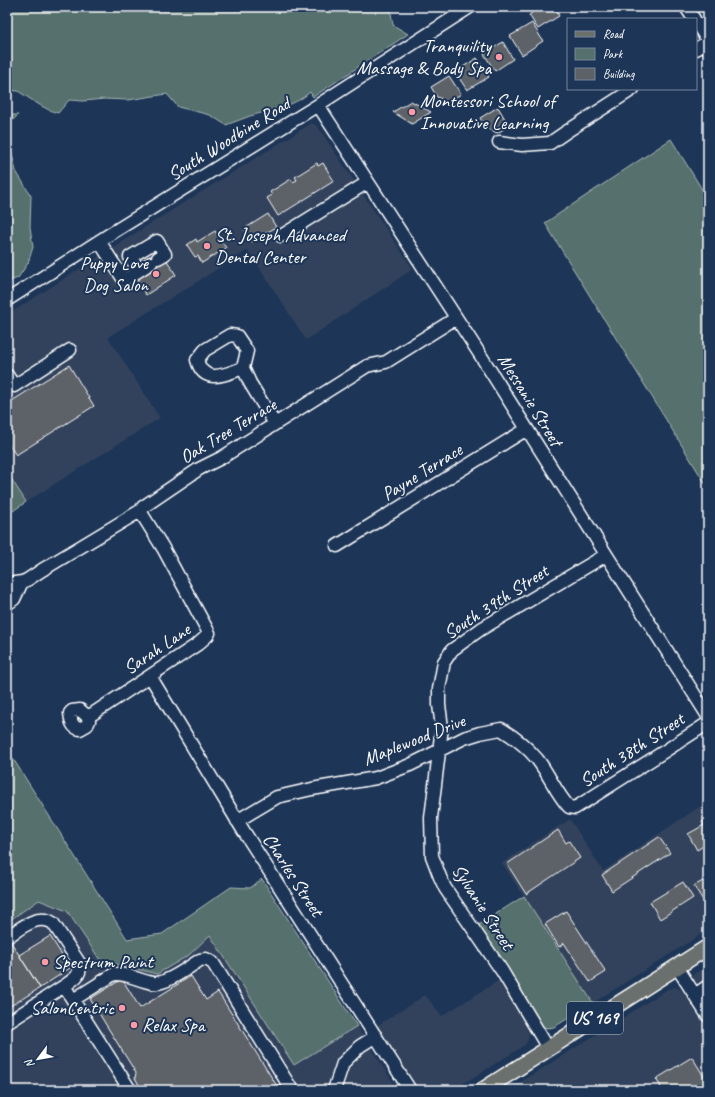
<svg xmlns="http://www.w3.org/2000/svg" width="715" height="1097" font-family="Caveat,sans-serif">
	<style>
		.built { fill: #30425c }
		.green { fill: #56706d; stroke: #aab8b6 }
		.building { fill: #5c6268; stroke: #fff }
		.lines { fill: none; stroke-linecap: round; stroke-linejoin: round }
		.minor-casing { stroke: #fff; stroke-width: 15 }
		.major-casing { stroke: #fff; stroke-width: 18 }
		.minor { stroke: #1d3557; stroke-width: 12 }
		.major { stroke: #6b706d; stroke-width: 15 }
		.poi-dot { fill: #ff9aa2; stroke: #1d3557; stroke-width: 1.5 }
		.labels { text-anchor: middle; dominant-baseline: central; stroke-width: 4; stroke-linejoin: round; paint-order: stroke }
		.shield { fill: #1d3557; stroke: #bbc2cd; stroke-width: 1 }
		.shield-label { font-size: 18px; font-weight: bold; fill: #fff }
		.poi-label { font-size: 19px; fill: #fff; stroke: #1d3557; text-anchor: start }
		.street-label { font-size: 19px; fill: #fff; stroke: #1d3557 }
	</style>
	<rect width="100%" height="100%" fill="#1d3557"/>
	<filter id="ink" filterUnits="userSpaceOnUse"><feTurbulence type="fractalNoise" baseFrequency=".025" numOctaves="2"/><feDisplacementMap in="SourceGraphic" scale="8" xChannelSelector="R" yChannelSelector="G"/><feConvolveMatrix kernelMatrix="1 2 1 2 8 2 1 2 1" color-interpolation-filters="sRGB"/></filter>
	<g filter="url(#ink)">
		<path class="built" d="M312,123L318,127L413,269L306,340L248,250L108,337L160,418L26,502L7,472V315L153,222Z
			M708,801V930L593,1003L502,863L570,819L603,871Z
			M39,900L67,911L100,960L189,955L210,935L294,1065L357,1026L398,1090H7V922Z
			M708,965V1010L691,982V976Z
			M501,979L523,1019L529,1033L528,1040L525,1045L453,1090H415L375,1027L425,995L442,1016Z
			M675,987L681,990L687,996L708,1030V1090H508L668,989Z"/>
		<path class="green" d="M7,7H390L393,25L408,34L313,97L310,92C294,107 270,110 250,116C242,119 234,122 226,125L210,115L178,107L167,94L128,100L104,99L83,101L69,100L58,113L49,110L38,104L18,91L7,90Z
			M7,115H18L9,124V141L16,171L31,196L30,227L33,247L28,263L18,278L7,282Z
			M671,139L708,199V488L545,223Z
			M7,472L26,502L7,515Z
			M7,749L127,939L162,934L231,887L250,888L262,879L357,1026L294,1065L210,935L189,955L157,974L100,960L67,911L39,900L7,922Z
			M524,896L593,1003L554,1027L547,1028L541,1026L519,988L477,926Z"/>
		<path class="building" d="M538,7H554L559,16L538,29L529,15L532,13L530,11L534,9L536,12L539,10Z
			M532,23L543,41L522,55L510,36Z
			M503,42L513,59L495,71L484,54Z
			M477,58L489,77L467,90L455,72Z
			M449,76L461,94L448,102L437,97L431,87Z
			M411,101L431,112L412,124L393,112Z
			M498,107L509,126L497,133L486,128L480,118Z
			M317,163L318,166L323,163L334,181L278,216L267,198L272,195L270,192L291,179L293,182L297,180L295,177Z
			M268,214L276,227L252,242L244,229Z
			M215,231L226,248L202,263L198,256L195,257L187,245L196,239L197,242Z
			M155,254L166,259L176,275L146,295L134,276L148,258Z
			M69,365L94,406L16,455L7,442V404Z
			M708,818V832L702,822Z
			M704,825L708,832V843L697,850L688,834Z
			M558,830L566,843L569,841L580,858L526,894L507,864Z
			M659,837L670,853L612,891L602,875Z
			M708,878V908L694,886Z
			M683,882L693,898L660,919L650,902Z
			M566,911L606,972L590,982L564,943L559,947L545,924Z
			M50,936L70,968L40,988L19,955Z
			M9,939L40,988L7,1008V940Z
			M191,976L206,1000L218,992L277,1086L281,1083L285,1090H142L135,1078L136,1073L90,999L122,979L140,1008Z
			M692,1057L708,1083V1089L658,1090V1089L661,1087L656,1079Z"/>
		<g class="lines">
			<defs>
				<path id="minor" d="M686,7L694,19
					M696,22L708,41
					M696,49L708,42
					M318,105L481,356L708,716
					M499,142L522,145L550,143L566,132L633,89
					M281,236L368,182
					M99,241L124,280L151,263
					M139,270L130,257L157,241L165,254L158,258
					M7,300L107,236L318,105L470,7
					M230,335L237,336L247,351L243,368C226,374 204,386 197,360L205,350Z
					M243,368L250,383L275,424
					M7,375L14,386L70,350
					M337,546L527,429
					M22,582L27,580L42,570L140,511L143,507L199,469L221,458L367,366L386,362L456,318
					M7,583H15L22,582L14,599L7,604
					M150,676L243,830L410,1090
					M80,710L88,717L89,721L87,725L80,729C72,728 71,721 70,713L72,711Z
					M88,717L198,644L207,636L209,633L163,548L140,511
					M237,821L277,797L312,789L376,778L410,765L464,738L480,733L501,729C516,738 526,746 537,759C549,774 556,793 569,807L575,808L665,751L708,723
					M7,937C20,929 37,913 53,923L80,964C81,976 73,980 64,986
					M677,967L708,1016
					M695,995L708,986
					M73,1000L114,974C128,973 139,981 153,983C166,985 189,967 200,960L206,959L213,963L292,1090
					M7,1023L64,986L130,1090
					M548,1048L502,971L445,888L440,877L432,856L431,818L442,727L439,705V689L444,662L452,650L481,629L606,555
					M334,1090L343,1063L360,1046L376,1036"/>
				<path id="major" d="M483,1090L708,947"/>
			</defs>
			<use href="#minor" class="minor-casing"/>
			<use href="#major" class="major-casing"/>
			<use href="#minor" class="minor"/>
			<use href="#major" class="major"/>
		</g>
	</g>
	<g class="poi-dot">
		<circle cx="499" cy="57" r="4"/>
		<circle cx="412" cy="112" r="4"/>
		<circle cx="207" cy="246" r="4"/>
		<circle cx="156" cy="274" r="4"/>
		<circle cx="45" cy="962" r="4"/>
		<circle cx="122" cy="1008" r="4"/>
		<circle cx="134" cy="1025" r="4"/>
	</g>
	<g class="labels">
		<rect class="shield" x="567" y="1002" width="56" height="32" rx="3"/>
		<g class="shield-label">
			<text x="595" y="1018">US 169</text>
		</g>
		<g class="poi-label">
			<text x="491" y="46" text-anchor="end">Tranquility<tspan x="491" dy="22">Massage &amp; Body Spa</tspan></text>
			<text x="420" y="101">Montessori School of<tspan x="420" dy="22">Innovative Learning</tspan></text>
			<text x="215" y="235">St. Joseph Advanced<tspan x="215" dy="22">Dental Center</tspan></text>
			<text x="148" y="263" text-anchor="end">Puppy Love<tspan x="148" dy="22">Dog Salon</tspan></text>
			<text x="53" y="962">Spectrum Paint</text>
			<text x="114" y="1008" text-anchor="end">SalonCentric</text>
			<text x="142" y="1025">Relax Spa</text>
		</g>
		<g class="street-label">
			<text transform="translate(229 139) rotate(-32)">South Woodbine Road</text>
			<text transform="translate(530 400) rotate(58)">Messanie Street</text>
			<text transform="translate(228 431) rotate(-31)">Oak Tree Terrace</text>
			<text transform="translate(422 472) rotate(-32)">Payne Terrace</text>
			<text transform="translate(496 602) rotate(-33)">South 39th Street</text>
			<text transform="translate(157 649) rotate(-34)">Sarah Lane</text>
			<text transform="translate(414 740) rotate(-22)">Maplewood Drive</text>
			<text transform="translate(632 750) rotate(-33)">South 38th Street</text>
			<text transform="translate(293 875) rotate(57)">Charles Street</text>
			<text transform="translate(483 907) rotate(57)">Sylvanie Street</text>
		</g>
	</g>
	<rect width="715" height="1097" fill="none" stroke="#1d3557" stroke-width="24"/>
	<rect x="12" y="12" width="691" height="1073" fill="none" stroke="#fff" stroke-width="1.5" filter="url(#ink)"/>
	<rect x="567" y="18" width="130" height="72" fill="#1d3557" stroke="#77869a"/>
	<rect x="575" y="31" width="20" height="6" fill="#6b706d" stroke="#77869a"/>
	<text x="603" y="38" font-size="12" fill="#ffffff">Road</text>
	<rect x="575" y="48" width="20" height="12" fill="#56706d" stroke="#77869a"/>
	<text x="603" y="58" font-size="12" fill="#ffffff">Park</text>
	<rect x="575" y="68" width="20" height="12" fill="#5c6268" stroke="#77869a"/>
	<text x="603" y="78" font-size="12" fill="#ffffff">Building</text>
	<g transform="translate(38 1059) rotate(238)" stroke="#1d3557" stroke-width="3" paint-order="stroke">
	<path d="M0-3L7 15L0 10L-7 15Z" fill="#ffffff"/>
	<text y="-6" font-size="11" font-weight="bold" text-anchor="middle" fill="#ffffff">N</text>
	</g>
</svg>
